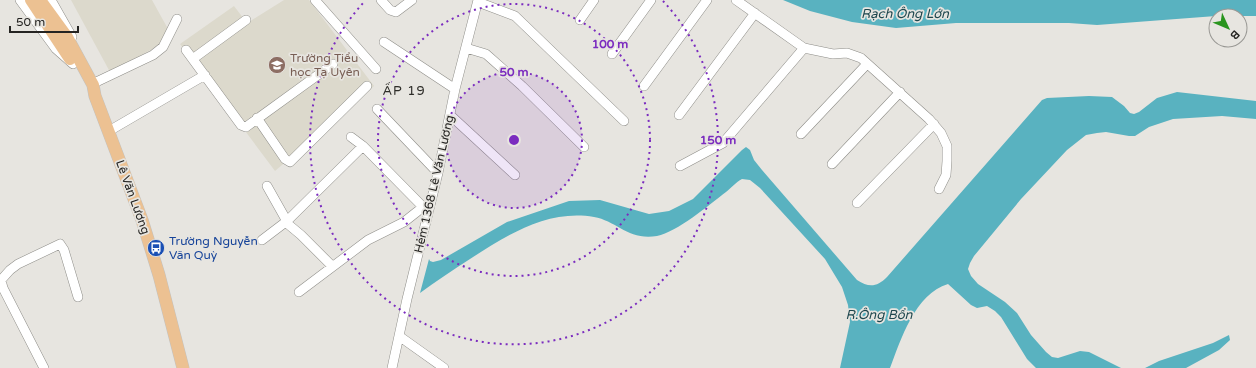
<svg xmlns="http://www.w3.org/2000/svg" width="1256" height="368" font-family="'Varela Round',sans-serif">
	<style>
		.built { fill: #dcd9cc }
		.water { fill: #59b2c0 }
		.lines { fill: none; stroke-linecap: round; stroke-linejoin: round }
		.minor-casing { stroke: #8e8d88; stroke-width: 10 }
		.major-casing { stroke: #c2c2c1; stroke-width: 13 }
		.minor { stroke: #fff; stroke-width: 9 }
		.major { stroke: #ecc192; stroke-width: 12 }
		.ring { fill: none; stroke: #7b2cbf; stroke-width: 2; stroke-dasharray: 2 4 }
		.labels { text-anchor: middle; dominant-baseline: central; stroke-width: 3.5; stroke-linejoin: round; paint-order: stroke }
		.education-label { font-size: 12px; fill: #785e54; stroke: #e7e5e0; text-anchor: start }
		.street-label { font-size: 12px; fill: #252422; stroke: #e7e5e0 }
		.transit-label { font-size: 12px; fill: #164399; stroke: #e7e5e0; text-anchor: start }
		.water-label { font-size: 13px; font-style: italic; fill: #1d464d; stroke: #e7e5e0 }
		.neighbourhood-label { font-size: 13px; letter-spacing: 1px; fill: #2e2d29; stroke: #e7e5e0 }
		.centre { fill: #7b2cbf; stroke: #e7e5e0; stroke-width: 2 }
		.ring-label { font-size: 12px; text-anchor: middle; font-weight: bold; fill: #7b2cbf; stroke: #e7e5e0; stroke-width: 3.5; stroke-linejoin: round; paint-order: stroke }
	</style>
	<rect width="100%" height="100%" fill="#e7e5e0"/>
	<path class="built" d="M71,0H152L173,38L110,72Z
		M284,0H309L374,86L275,171L180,44L234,6L247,23Z"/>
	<path class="water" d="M783,0H1256V16H1216L1097,25L1069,23H956L896,28L852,22L810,11Z
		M1177,92L1256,101V119L1222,116L1173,119L1149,127L1135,136H1129L1106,132L1097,133L1086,135L1067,150L1021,199L974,256L970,263L968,269L971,276L978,284L1005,302L1017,313L1031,335L1046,352L1052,357L1058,358L1080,351L1089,352L1121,368H1036L1027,359L1001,317L995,311L987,306L977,308L971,305L948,284C915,294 901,339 890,368H840L850,322L848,305L842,287L825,259L760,188L750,180L742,179C736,182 731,188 726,192C709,205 677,232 657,236C629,241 617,221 594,217C548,209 507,235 470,259C453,270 436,281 420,293L429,259L430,261L433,262L441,260L507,222L569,201L600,200L649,214L669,211L693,199L742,150L746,147L750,150L754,160L762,170L857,280C869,288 877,287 887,277L1042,100L1047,98L1089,96L1112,97L1124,106L1130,113L1134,114L1139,112L1157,98Z
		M1229,335L1230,340L1219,350L1186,368H1145L1159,361L1213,343Z"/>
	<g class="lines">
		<defs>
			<path id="minor" d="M20,0L56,49L73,64
				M51,0L72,37
				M315,0L376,69
				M381,0L390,10L396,12L412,0
				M736,0L804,48L833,54L847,53L861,58L929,119L941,133L947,146V161L946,175L939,189
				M478,2L515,16L624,121
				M580,20L594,0
				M384,42L455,89
				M466,48L486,54L522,86L584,147
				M186,50L241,125L246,127L333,64
				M612,54L651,0
				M194,58L246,20
				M92,84L153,55L163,47L177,19
				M644,86L707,0
				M377,109L438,173
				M450,115L515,175
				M679,115L755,13
				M257,118L285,159L290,162L367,86
				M109,131L205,75
				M801,134L867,64
				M351,137L363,146L427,211
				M832,164L900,92
				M680,166L723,143L804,48
				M267,186L289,225L301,235L332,266
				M857,203L934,124
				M262,240L287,221L363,146
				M299,292L368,240L404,222L423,207
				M399,336L444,368
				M44,368L3,288L1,280L10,270L18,264L60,244L64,250L78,297
				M392,368L407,299L438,173L455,89L478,0"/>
			<path id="major" d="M31,0L70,59
				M40,0L67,37L93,85L95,96L142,220L159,275L183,368"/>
		</defs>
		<use href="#minor" class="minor-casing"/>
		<use href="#major" class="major-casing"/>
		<use href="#minor" class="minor"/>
		<use href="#major" class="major"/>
	</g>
	<circle cx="514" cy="140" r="68" fill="#7b2cbf" fill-opacity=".12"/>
	<g class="ring">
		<circle cx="514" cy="140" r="68"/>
		<circle cx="514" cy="140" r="136"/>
		<path d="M663 1A204 204 0 1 1 365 1"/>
	</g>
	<defs>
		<symbol id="school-disc" viewBox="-11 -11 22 22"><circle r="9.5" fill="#8d6e63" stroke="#e7e5e0"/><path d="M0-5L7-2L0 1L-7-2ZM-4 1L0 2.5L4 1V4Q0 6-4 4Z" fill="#fff"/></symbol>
		<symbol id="bus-disc" viewBox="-11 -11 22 22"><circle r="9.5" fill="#1a4fb4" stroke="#e7e5e0"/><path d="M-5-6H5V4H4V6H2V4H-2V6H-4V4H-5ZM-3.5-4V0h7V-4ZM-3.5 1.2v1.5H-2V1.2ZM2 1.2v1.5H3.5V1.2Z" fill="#fff"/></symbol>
	</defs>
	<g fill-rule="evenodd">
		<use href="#school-disc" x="267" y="55" width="20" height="20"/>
		<use href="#bus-disc" x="146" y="238" width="20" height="20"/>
	</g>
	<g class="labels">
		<g class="education-label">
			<text x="290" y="58">Trường Tiểu<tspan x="290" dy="14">học Tạ Uyên</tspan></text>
		</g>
		<g class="street-label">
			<text transform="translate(434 184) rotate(-77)">Hẻm 1368 Lê Văn Lương</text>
			<text transform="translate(133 197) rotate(70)">Lê Văn Lương</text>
		</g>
		<g class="transit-label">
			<text x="169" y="241">Trường Nguyễn<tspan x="169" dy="14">Văn Quỳ</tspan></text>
		</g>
		<g class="water-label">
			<text x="905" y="14">Rạch Ông Lớn</text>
			<text x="879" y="315">R.Ông Bổn</text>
		</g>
		<g class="neighbourhood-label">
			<text x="404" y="91">ẤP 19</text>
		</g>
	</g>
	<circle cx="514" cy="140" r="6" class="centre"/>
	<g class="ring-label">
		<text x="610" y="48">100 m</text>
		<text x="514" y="76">50 m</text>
		<text x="718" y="144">150 m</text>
	</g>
	<g transform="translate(1228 28) rotate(134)"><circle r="19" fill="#e7e5e0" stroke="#999894"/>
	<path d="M0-3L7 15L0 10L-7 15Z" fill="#29951e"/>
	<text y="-6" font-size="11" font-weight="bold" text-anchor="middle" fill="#252422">B</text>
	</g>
	<path d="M10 26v6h68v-6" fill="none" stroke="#252422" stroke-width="2"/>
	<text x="16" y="26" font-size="12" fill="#252422" stroke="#e7e5e0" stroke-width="3" paint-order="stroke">50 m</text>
</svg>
